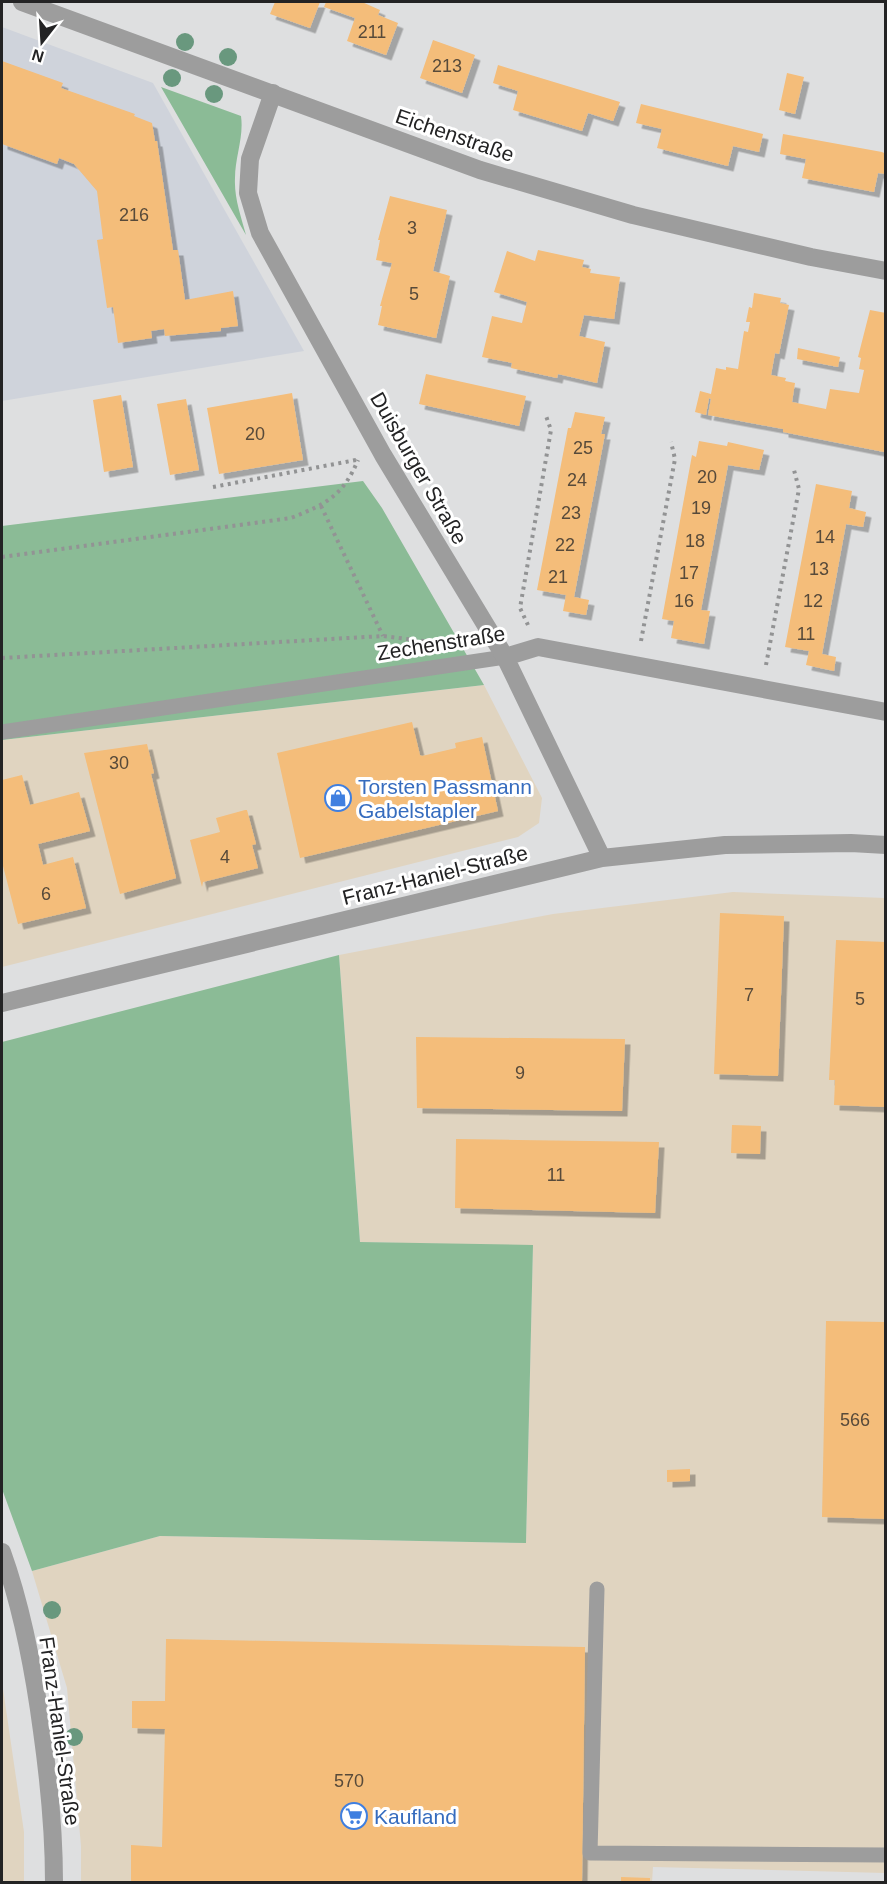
<svg xmlns="http://www.w3.org/2000/svg" width="887" height="1884" font-family="Arial,sans-serif">
	<style>
		.commercial { fill: #e0d4c0 }
		.built { fill: #cfd3db }
		.green { fill: #8bbb96 }
		.building { fill: #f4bd7a; filter: url(#shadow) }
		.lines { fill: none; stroke-linecap: round; stroke-linejoin: round }
		.path { stroke: #929394; stroke-width: 4; stroke-dasharray: 3 4.5; stroke-linecap: butt }
		.lane { stroke: #9d9d9d; stroke-width: 15 }
		.street { stroke: #9d9d9d; stroke-width: 18 }
		.tree { fill: #69987e }
		.labels { text-anchor: middle; dominant-baseline: central; stroke-width: 6; stroke-linejoin: round; paint-order: stroke }
		.number-label { font-size: 18px; fill: #574a3a }
		.street-label { font-size: 21px; fill: #232324; stroke: #fff }
		.shop-label { font-size: 21px; fill: #366cbe; stroke: #fff; text-anchor: start }
	</style>
	<defs>
		<filter id="shadow"><feDropShadow dx="5.5" dy="5.5" stdDeviation="0" flood-color="#0004"/></filter>
	</defs>
	<rect width="100%" height="100%" fill="#dedfe0"/>
	<path class="commercial" d="M484,685L542,798L539,823L518,837L2,967V740Z
		M733,892L885,898V1873L653,1867L652,1882H81V1846L67,1688L32,1571L160,1536L526,1543L533,1246L360,1242L339,955L553,914Z
		M2,1682L24,1832V1882H2Z"/>
	<path class="built" d="M2,27L153,83L304,351L2,401Z"/>
	<path class="green" d="M161,87L241,116C244,137 235,157 235,178C234,198 241,216 246,235Z
		M363,481L382,508L484,685L2,740V526Z
		M339,955L360,1242L533,1245L526,1543L160,1536L32,1571L2,1489V1042Z"/>
	<path class="building" d="M275,2H320L310,28L270,14Z
		M326,2H362L380,10L378,15L398,23L386,55L347,41L355,18L324,7Z
		M433,40L475,55L462,93L420,78Z
		M2,61L63,83L61,88L135,114L134,116L152,123L155,141H157L173,250H178L185,300L233,291L238,326L221,328V331L165,336L164,329L151,331L152,338L118,343L113,307L107,308L97,240L103,239L97,191L74,164L59,158L57,164L2,144Z
		M498,65L620,102L613,121L588,113L582,131L513,110L518,91L493,83Z
		M787,73L804,77L795,114L779,110Z
		M641,104L763,134L759,152L733,146L728,166L657,148L662,129L636,123Z
		M783,134L882,152L886,154V174L878,173L874,192L802,178L806,159L780,154Z
		M390,196L447,210L433,271L450,276L436,338L378,325L382,306H380L392,263L376,260L380,240H378Z
		M538,250L584,260L582,267L591,269L590,273L620,277L614,319L584,315L579,336L605,342L597,383L558,374L557,378L511,368L512,363L482,357L492,316L522,323L527,302L494,292L507,251L535,261Z
		M754,293L781,298L780,303L789,305L779,354L775,353L771,375L786,378L785,381L795,383L792,402L826,409L830,389L859,393L864,370L859,369L861,358L858,357L870,310L886,313L884,452L783,432V429L708,415L711,399L709,398L706,415L695,412L700,391L711,394L716,368L726,370V367L738,369L744,331L748,332L750,322H746L749,307L752,308Z
		M798,348L840,357L838,367L797,359Z
		M426,374L526,396L519,426L419,404Z
		M292,393L303,460L219,474L207,408Z
		M121,395L133,467L104,472L93,400Z
		M186,399L199,470L170,475L157,404Z
		M575,412L605,417L601,434H605L574,597L589,600L586,615L563,611L566,595L537,590L568,428H571Z
		M699,441L727,446L728,442L764,450L759,470L728,465L701,610L710,611L704,644L671,638L674,621L662,619L692,455L696,457Z
		M816,484L852,491L849,508L866,512L863,527L846,524L822,654L836,657L834,671L806,665L809,651L785,647Z
		M412,722L420,755L422,756L456,748L455,743L482,737L498,811L300,858L277,753Z
		M147,744L154,773L151,774L176,878L120,894L84,753Z
		M22,775L30,805L79,792L90,831L38,844L43,865L73,857L86,908L18,924L2,862V780Z
		M245,810H247L256,844L252,845L258,868L203,882L202,887L190,840L220,832L216,818Z
		M720,913L784,916L778,1076L714,1074Z
		M836,940L886,942V1105L884,1107L834,1105L835,1080H829Z
		M416,1037L625,1039L622,1111L417,1108Z
		M732,1125L761,1126L760,1154L731,1153Z
		M456,1139L659,1142L655,1213L455,1208Z
		M826,1321L886,1322V1519L822,1517Z
		M690,1469V1481L667,1482V1470Z
		M166,1639L585,1647L582,1882H131V1845L162,1847L165,1729L132,1728V1701H165Z
		M621,1877L650,1878V1882H621Z"/>
	<g class="lines">
		<path class="path" d="M213,487L356,460
			M321,506L383,636
			M2,557L291,518C326,504 343,496 358,460
			M528,625L520,608L551,430L545,413
			M641,641L675,459L671,442
			M2,658L383,636L431,642
			M766,665L799,489L794,470"/>
		<path class="lane" d="M2,732L505,657
			M597,1589L590,1853L886,1855"/>
		<path class="street" d="M22,2L480,170L633,215L811,257L886,271
			M273,93L250,159L248,193L260,233L383,455L505,657L602,858
			M505,657L538,647L886,712
			M2,1003L602,858L725,845L851,843L886,845
			M2,1552C23,1610 34,1671 42,1731C49,1781 54,1832 54,1882"/>
	</g>
	<g class="tree">
		<circle cx="185" cy="42" r="9"/>
		<circle cx="228" cy="57" r="9"/>
		<circle cx="172" cy="78" r="9"/>
		<circle cx="214" cy="94" r="9"/>
		<circle cx="52" cy="1610" r="9"/>
		<circle cx="74" cy="1737" r="9"/>
	</g>
	<defs>
		<symbol id="shop-ring" viewBox="-11 -11 22 22"><circle r="9.5" fill="#fff" stroke="#3f7fe0" stroke-width="1.5"/><path d="M-5-2.5h2.3a2.7 3.5 0 0 1 5.4 0H5L5.5 6h-11ZM-1.5-2.5h3a1.5 2.3 0 0 0-3 0Z" fill="#3f7fe0"/></symbol>
		<symbol id="supermarket-ring" viewBox="-11 -11 22 22"><circle r="9.5" fill="#fff" stroke="#3f7fe0" stroke-width="1.5"/><path d="M-6-5.5h2.5l.6 2H6L4.5 2H-2.5L-4.4-4H-6ZM-1.5 3.2a1.3 1.3 0 1 0 .1 0ZM3 3.2a1.3 1.3 0 1 0 .1 0Z" fill="#3f7fe0"/></symbol>
	</defs>
	<g fill-rule="evenodd">
		<use href="#shop-ring" x="323" y="783" width="30" height="30"/>
		<use href="#supermarket-ring" x="339" y="1801" width="30" height="30"/>
	</g>
	<g class="labels">
		<g class="number-label">
			<text x="372" y="32">211</text>
			<text x="447" y="66">213</text>
			<text x="134" y="215">216</text>
			<text x="412" y="228">3</text>
			<text x="414" y="294">5</text>
			<text x="255" y="434">20</text>
			<text x="583" y="448">25</text>
			<text x="707" y="477">20</text>
			<text x="577" y="480">24</text>
			<text x="701" y="508">19</text>
			<text x="571" y="513">23</text>
			<text x="825" y="537">14</text>
			<text x="695" y="541">18</text>
			<text x="565" y="545">22</text>
			<text x="819" y="569">13</text>
			<text x="689" y="573">17</text>
			<text x="558" y="577">21</text>
			<text x="684" y="601">16</text>
			<text x="813" y="601">12</text>
			<text x="806" y="634">11</text>
			<text x="119" y="763">30</text>
			<text x="225" y="857">4</text>
			<text x="46" y="894">6</text>
			<text x="749" y="995">7</text>
			<text x="860" y="999">5</text>
			<text x="520" y="1073">9</text>
			<text x="556" y="1175">11</text>
			<text x="855" y="1420">566</text>
			<text x="349" y="1781">570</text>
		</g>
		<g class="street-label">
			<text transform="translate(455 135) rotate(19)">Eichenstraße</text>
			<text transform="translate(419 468) rotate(60)">Duisburger Straße</text>
			<text transform="translate(441 643) rotate(-9)">Zechenstraße</text>
			<text transform="translate(435 875) rotate(-14)">Franz-Haniel-Straße</text>
			<text transform="translate(60 1731) rotate(82)">Franz-Haniel-Straße</text>
		</g>
		<g class="shop-label">
			<text x="358" y="786">Torsten Passmann<tspan x="358" dy="24">Gabelstapler</tspan></text>
			<text x="374" y="1816">Kaufland</text>
		</g>
	</g>
	<rect width="887" height="1884" fill="none" stroke="#232324" stroke-width="6"/>
	<g transform="translate(42 42) rotate(197)" stroke="#ffffff" stroke-width="4.5" paint-order="stroke">
	<path d="M0-4.5L10 22L0 15L-10 22Z" fill="#232324"/>
	<text y="-9" font-size="16" font-weight="bold" text-anchor="middle" fill="#232324">N</text>
	</g>
</svg>
